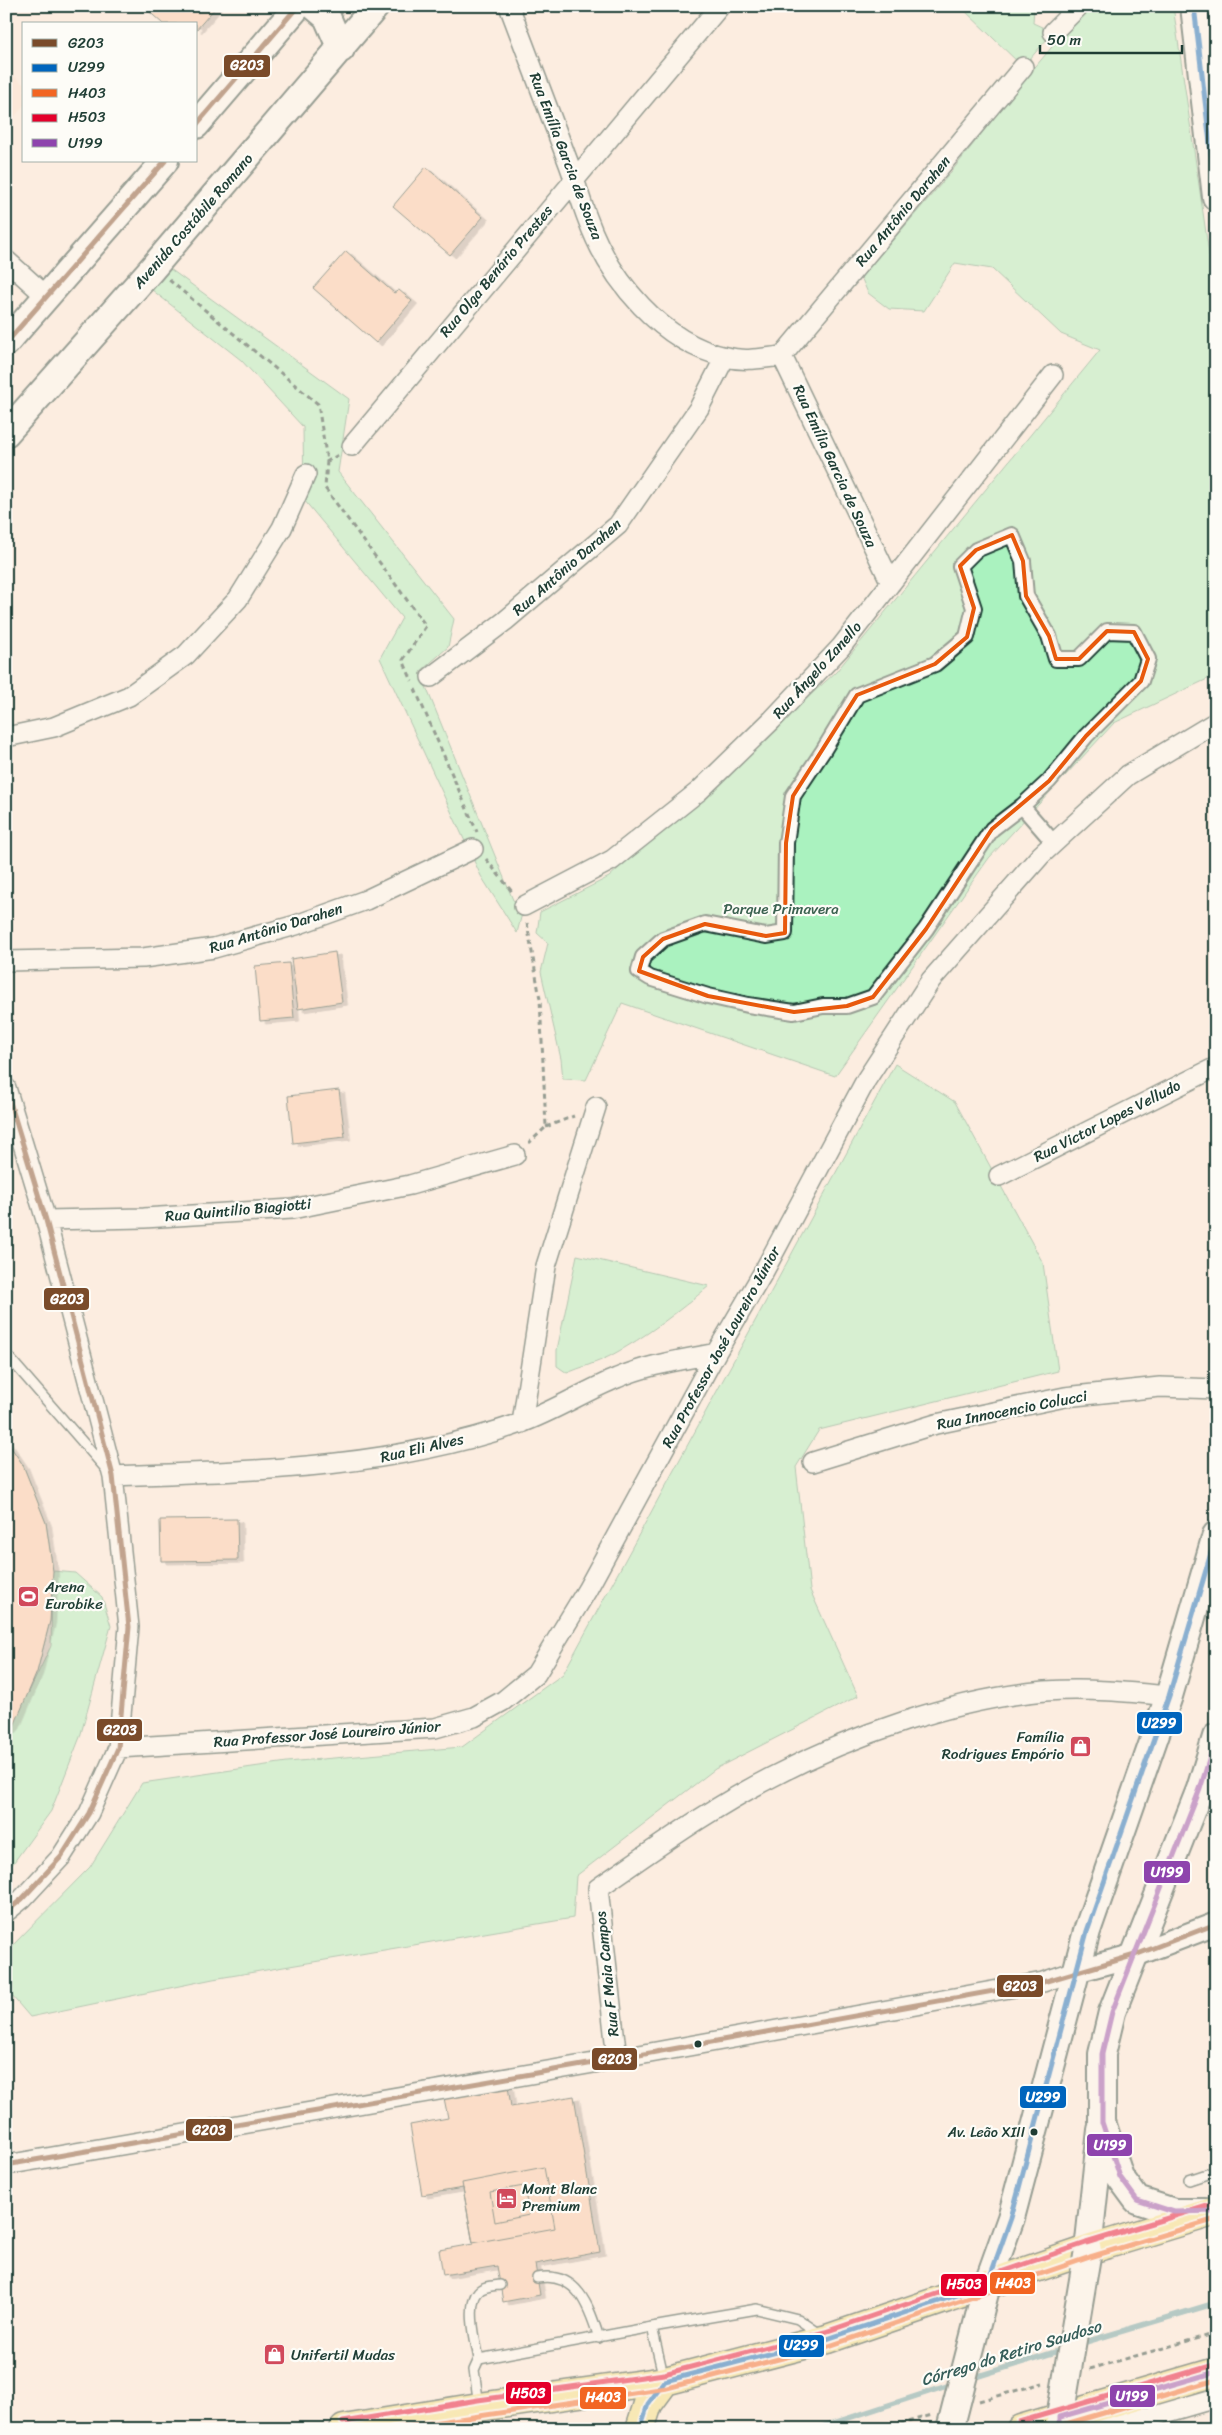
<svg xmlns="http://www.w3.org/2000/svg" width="1222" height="2435" font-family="Sriracha,sans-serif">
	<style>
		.built { fill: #fce3d0 }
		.green { fill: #aaf2bf; stroke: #64987a; fill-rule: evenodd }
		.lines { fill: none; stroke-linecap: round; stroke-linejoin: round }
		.stream { stroke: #629ea2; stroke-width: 5.5 }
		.building { fill: #fbcbaa; stroke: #1f3d34; filter: url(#shadow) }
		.service-casing { stroke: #1f3d34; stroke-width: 12 }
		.pedestrian-casing { stroke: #1f3d34; stroke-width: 18 }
		.minor-casing { stroke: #1f3d34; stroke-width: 22 }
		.tertiary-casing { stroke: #1f3d34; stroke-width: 26 }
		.secondary-casing { stroke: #1f3d34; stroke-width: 30 }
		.primary-casing { stroke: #1f3d34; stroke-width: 31 }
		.path { stroke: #1f3d34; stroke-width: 3; stroke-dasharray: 5 4; stroke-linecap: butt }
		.service { stroke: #fdfcf7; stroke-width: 9 }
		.pedestrian { stroke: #fdfcf7; stroke-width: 14 }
		.minor { stroke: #fdfcf7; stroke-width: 19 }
		.tertiary { stroke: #fdfcf7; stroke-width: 22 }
		.secondary { stroke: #fdfcf7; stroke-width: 26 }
		.primary { stroke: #f4e382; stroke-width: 28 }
		.secondary-bridge-casing { stroke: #1f3d34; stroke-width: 30; stroke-linecap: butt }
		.secondary-bridge { stroke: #fdfcf7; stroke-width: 26 }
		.bus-1-casing { stroke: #fdfcf7; stroke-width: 9 }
		.bus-2-casing { stroke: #fdfcf7; stroke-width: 9 }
		.bus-3-casing { stroke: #fdfcf7; stroke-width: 9 }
		.bus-4-casing { stroke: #fdfcf7; stroke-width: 9 }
		.bus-5-casing { stroke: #fdfcf7; stroke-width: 9 }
		.bus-1 { stroke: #7a4b2a; stroke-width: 5 }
		.bus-2 { stroke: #0065bd; stroke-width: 5 }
		.bus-3 { stroke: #f26522; stroke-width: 5 }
		.bus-4 { stroke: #e4002b; stroke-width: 5 }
		.bus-5 { stroke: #8e44ad; stroke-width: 5 }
		.marked { fill: none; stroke: #e8590c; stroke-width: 4; stroke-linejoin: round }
		.bus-dot { fill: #1f3d34; stroke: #fdfcf7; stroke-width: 2 }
		.labels { text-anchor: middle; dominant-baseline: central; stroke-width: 4.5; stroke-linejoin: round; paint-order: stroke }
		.bus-label { font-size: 14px; fill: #1f3d34; stroke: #fdfcf7; text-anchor: end }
		.street-label { font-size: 15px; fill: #1f3d34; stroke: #fdfcf7 }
		.park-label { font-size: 15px; fill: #3b6150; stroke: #fdfcf7 }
		.poi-label { font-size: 15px; fill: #1f3d34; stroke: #fdfcf7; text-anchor: start }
		.water-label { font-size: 16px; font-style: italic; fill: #355d59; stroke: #fdfcf7 }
		.line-badge { stroke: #fdfcf7; stroke-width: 2 }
		.badge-label { font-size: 14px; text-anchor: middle; font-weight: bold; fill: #fff }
	</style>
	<defs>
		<filter id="shadow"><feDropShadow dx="5.5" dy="3" stdDeviation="0" flood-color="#0004"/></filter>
	</defs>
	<rect width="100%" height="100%" fill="#fcede0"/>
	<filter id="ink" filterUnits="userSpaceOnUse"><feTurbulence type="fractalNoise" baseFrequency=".02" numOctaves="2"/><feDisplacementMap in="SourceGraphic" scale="10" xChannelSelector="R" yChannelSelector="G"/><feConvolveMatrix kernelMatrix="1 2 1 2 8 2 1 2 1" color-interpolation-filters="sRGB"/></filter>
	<g filter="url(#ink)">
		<path class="built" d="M6,68L24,85V105L6,128Z"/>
		<path class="green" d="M960,6H1034L1033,23L1053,32L1023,67Z
			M1086,6H1173L1216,302V675L1114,723L989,858L835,1076L622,1003L586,1080L563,1079L561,1059L541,972L548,943L537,933L540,912L609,877L836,672L1100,350L1061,334L992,269L955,263L924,311L889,309L868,293L861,277L947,177L1026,78Z
			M166,266L349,399L338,472L454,619L448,647L420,672L513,900L524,906L517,933L481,876L380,658L402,618L304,500L303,427L241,360L147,286Z
			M895,1064L955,1102L1043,1263L1058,1371L819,1430L796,1467L810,1590L858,1696L715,1769L576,1876L573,1918L213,1979L30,2017L6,1989V1952L90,1867L142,1783L287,1762L462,1747L563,1674Z
			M577,1255L709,1286C678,1312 646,1337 610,1356C597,1363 581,1367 567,1373L557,1366V1350Z
			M6,1440L23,1465L46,1523L53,1571L75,1573L102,1597L111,1626L80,1737L51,1811L6,1873V1739L11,1730L6,1735ZM52,1590L51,1646L28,1694L37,1672L50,1621Z"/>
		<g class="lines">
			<path class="stream" d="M1079,2344L1216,2303
				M972,2378L1065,2349
				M815,2429L953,2384"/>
		</g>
		<path class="building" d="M143,6H215L216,7L196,30V24H163Z
			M426,167L483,217L450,255L393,206Z
			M346,251L394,293L399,290L412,301L376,343L313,288Z
			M335,952L342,1002L298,1009L291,959Z
			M289,963L294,1018L260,1021L255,966Z
			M339,1090L345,1137L293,1143L288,1096Z
			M6,1440L23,1465L46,1523L53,1571L50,1621L37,1672L14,1726L6,1735Z
			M237,1519L238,1560L161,1561L160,1520Z
			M508,2086L511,2107L574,2096L600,2252L535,2264L540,2295L503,2302L497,2266L443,2275L439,2250L473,2244L463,2188L422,2195L410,2125L448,2118L444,2098Z
			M544,2167L555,2228L473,2243L462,2183Z
			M524,2186L529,2215L495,2222L490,2192Z"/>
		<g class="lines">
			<defs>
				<path id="service" d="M6,1354L106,1469
					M1189,2180L1216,2171
					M537,2278C577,2271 589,2306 599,2338
					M652,2327L757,2309L798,2319L820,2334
					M479,2359C476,2343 466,2305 478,2292C483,2286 492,2286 500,2285
					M479,2405L474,2370L479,2359L652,2327L664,2379"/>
				<path id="pedestrian" d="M1022,806L992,829L926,929L873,997L847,1006H823L794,1012L748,1005L708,996L650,978L639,971L643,957L663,939L705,924L766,936L785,933L786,843L793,796L823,751L857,695L935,664L967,637L974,608L960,566L976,550L1012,535L1023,561L1026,596L1049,636L1056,659H1079L1107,631L1134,632L1148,659L1141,681L1086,736L1049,781L1022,806L1054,843"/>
				<path id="minor" d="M509,6C528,57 548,108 567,159C575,179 580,200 588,220C610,280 662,343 726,357C745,362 763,358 782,356L891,583
					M1053,32L1079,6
					M6,260L47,297
					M782,356L1023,67
					M352,446L720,6
					M431,677L505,621L618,525L699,408L725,357
					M6,737L54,727L129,696L186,655L238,599L282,528L306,474
					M524,906L612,860L699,791L772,720L841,647L1053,375
					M6,961L143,958L214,948L296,925L366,900L473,849
					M6,1088L46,1220L113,1476L129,1627L118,1748L89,1813L61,1857L22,1899L6,1912
					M999,1176L1216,1067
					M46,1220L144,1218L292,1209L410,1185L515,1155
					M522,1423L546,1266L596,1107
					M813,1462L936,1424L1065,1397L1160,1387L1216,1389
					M113,1476C251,1471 389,1469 521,1423C554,1411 585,1391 617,1378C649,1364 683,1360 716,1353
					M118,1748L435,1728L474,1717L503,1701L536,1674L587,1590L716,1353L764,1271L866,1080L931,980L1041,855L1128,775L1216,722
					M617,2059L598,1888C655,1849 711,1808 772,1777C852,1735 955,1699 1045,1691C1087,1688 1128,1692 1169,1696
					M6,2165L617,2059L1043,1982L1076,1971
					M1087,2417H1156
					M1144,2423L1161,2414L1216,2398"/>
				<path id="tertiary" d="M1076,1971L1135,1955L1216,1924"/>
				<path id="secondary" d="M314,6L327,17L341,49
					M1194,6L1216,197
					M196,125L298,6
					M6,343L165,161
					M6,433L150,271L376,6
					M1205,2212H1174L1137,2200L1120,2177L1102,2122V2054L1112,2012L1200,1789L1216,1737
					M1088,2250L1101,2130
					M987,2285L1011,2218L1087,1931L1169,1696L1216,1535"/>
				<path id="primary" d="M344,2429L479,2407L665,2381L827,2339L1088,2250L1216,2211
					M640,2429L648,2404L665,2381
					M1021,2429L1216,2372"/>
			</defs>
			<use href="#service" class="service-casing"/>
			<use href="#pedestrian" class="pedestrian-casing"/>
			<use href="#minor" class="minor-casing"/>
			<use href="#tertiary" class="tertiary-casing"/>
			<use href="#secondary" class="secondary-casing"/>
			<use href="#primary" class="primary-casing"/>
			<path class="path" d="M169,280L318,404L327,461L325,488L426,626L403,660L412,681
				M326,462L338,455
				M415,689L477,832
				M486,859L513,893
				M527,923L540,999L546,1127L529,1143
				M546,1127L574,1116
				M1090,2369L1216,2333
				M979,2401L1043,2383
				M882,2429L932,2415"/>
			<use href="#service" class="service"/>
			<use href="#pedestrian" class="pedestrian"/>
			<use href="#minor" class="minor"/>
			<use href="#tertiary" class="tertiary"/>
			<use href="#secondary" class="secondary"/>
			<use href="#primary" class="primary"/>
			<defs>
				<path id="secondary-bridge" d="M1060,2417L1088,2250
					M950,2429L987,2285"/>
			</defs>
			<use href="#secondary-bridge" class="secondary-bridge-casing"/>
			<use href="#secondary-bridge" class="secondary-bridge"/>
			<defs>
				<path id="bus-1" d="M196,125L298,6
					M6,343L165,161
					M6,1089L46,1220L113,1476L129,1627L118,1748L89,1813L61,1857L22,1899L6,1912
					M6,2165L617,2059L1043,1982L1135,1955L1216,1924"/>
				<path id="bus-2" d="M1194,6L1216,195
					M640,2429L648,2404L665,2381L827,2339L987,2285L1011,2218L1087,1931L1169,1696L1216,1536"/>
				<path id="bus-3" d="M392,2429L667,2388L829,2346L1090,2257L1216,2219
					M1049,2429L1216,2380"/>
				<path id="bus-4" d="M343,2422L478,2400L664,2374L825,2332L1086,2243L1214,2204
					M1019,2422L1214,2365"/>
				<path id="bus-5" d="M1216,1738L1200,1789L1112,2012L1102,2054V2122L1120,2177L1137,2200L1174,2212L1216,2211
					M1060,2429V2417L1216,2372"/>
			</defs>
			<use href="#bus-1" class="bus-1-casing"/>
			<use href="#bus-2" class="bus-2-casing"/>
			<use href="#bus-3" class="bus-3-casing"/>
			<use href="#bus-4" class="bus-4-casing"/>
			<use href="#bus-5" class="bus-5-casing"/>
			<use href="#bus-1" class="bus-1"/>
			<use href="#bus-2" class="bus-2"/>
			<use href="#bus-3" class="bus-3"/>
			<use href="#bus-4" class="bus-4"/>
			<use href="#bus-5" class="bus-5"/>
		</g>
	</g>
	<path d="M0 0H1222V2435H0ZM1012,535L1023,561L1026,596L1049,636L1056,659H1079L1107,631L1134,632L1148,659L1141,681L1086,736L1049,781L992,829L926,929L873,997L847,1006L794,1012L708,996L639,971L643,957L663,939L705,924L766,936L785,933L786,843L793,796L857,695L935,664L967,637L974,608L960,566L976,550Z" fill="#fcede0" fill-opacity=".55" fill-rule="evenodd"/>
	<path class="marked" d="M1012,535L1023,561L1026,596L1049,636L1056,659H1079L1107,631L1134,632L1148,659L1141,681L1086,736L1049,781L992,829L926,929L873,997L847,1006L794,1012L708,996L639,971L643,957L663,939L705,924L766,936L785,933L786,843L793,796L857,695L935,664L967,637L974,608L960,566L976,550Z"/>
	<defs>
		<symbol id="stadium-square" viewBox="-11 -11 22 22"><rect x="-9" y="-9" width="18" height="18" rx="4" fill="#d1495b" stroke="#fdfcf7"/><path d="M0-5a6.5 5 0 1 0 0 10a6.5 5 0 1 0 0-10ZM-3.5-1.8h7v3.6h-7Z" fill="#fff"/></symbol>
		<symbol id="shop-square" viewBox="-11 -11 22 22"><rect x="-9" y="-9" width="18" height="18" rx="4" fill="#d1495b" stroke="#fdfcf7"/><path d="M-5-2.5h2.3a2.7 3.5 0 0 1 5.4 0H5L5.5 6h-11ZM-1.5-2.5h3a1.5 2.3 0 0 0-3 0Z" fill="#fff"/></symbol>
		<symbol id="hotel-square" viewBox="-11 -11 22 22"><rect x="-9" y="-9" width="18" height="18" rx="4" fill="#d1495b" stroke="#fdfcf7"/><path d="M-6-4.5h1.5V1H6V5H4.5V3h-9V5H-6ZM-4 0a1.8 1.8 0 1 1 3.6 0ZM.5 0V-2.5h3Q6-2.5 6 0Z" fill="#fff"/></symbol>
	</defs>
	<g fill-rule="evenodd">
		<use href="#stadium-square" x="16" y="1584" width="25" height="25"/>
		<use href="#shop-square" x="1068" y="1734" width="25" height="25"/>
		<use href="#hotel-square" x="494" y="2186" width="25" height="25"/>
		<use href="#shop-square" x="262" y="2342" width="25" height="25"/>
	</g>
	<g class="bus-dot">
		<circle cx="698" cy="2044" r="4.5"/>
		<circle cx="1034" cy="2132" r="4.5"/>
	</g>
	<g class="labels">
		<g class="bus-label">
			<text x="1025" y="2132">Av. Leão XIII</text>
		</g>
		<g class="street-label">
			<text transform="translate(566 156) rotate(69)">Rua Emília Garcia de Souza</text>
			<text transform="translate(903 211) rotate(-50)">Rua Antônio Darahen</text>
			<text transform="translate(193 221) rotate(-49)">Avenida Costábile Romano</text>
			<text transform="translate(496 271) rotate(-50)">Rua Olga Benário Prestes</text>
			<text transform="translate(835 466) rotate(65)">Rua Emília Garcia de Souza</text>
			<text transform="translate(567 567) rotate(-41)">Rua Antônio Darahen</text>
			<text transform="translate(817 670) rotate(-48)">Rua Ângelo Zanello</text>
			<text transform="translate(276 928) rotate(-17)">Rua Antônio Darahen</text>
			<text transform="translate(1107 1121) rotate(-27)">Rua Victor Lopes Velludo</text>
			<text transform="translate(238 1210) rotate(-5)">Rua Quintilio Biagiotti</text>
			<text transform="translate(721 1347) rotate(-61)">Rua Professor José Loureiro Júnior</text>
			<text transform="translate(1012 1410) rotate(-11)">Rua Innocencio Colucci</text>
			<text transform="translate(422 1448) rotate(-13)">Rua Eli Alves</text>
			<text transform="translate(327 1734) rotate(-4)">Rua Professor José Loureiro Júnior</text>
			<text transform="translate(607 1974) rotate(-96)">Rua F Maia Campos</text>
		</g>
		<g class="park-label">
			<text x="781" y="909">Parque Primavera</text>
		</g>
		<g class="poi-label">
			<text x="45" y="1587">Arena<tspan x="45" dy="17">Eurobike</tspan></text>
			<text x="1064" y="1737" text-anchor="end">Família<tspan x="1064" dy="17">Rodrigues Empório</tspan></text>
			<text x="522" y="2189">Mont Blanc<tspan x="522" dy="17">Premium</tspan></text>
			<text x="291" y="2355">Unifertil Mudas</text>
		</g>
		<g class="water-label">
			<text transform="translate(1011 2353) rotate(-17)">Córrego do Retiro Saudoso</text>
		</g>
	</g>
	<g class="line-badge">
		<rect x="223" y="54" width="48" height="24" rx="5" fill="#7a4b2a"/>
		<rect x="43" y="1287" width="47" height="24" rx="5" fill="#7a4b2a"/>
		<rect x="1136" y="1711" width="47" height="24" rx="5" fill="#0065bd"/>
		<rect x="96" y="1718" width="47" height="24" rx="5" fill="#7a4b2a"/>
		<rect x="1143" y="1860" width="48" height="24" rx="5" fill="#8e44ad"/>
		<rect x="996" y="1974" width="48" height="24" rx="5" fill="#7a4b2a"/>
		<rect x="591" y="2047" width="47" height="24" rx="5" fill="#7a4b2a"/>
		<rect x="1019" y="2085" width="48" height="24" rx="5" fill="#0065bd"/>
		<rect x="185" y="2118" width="48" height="24" rx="5" fill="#7a4b2a"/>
		<rect x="1086" y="2133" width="47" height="24" rx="5" fill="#8e44ad"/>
		<rect x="989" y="2271" width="47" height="24" rx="5" fill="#f26522"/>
		<rect x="940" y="2273" width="48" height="24" rx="5" fill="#e4002b"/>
		<rect x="778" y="2334" width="47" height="24" rx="5" fill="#0065bd"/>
		<rect x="505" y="2381" width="47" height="24" rx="5" fill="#e4002b"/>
		<rect x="1109" y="2384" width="47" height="24" rx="5" fill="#8e44ad"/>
		<rect x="579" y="2386" width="48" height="24" rx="5" fill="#f26522"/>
	</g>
	<g class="badge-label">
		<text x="247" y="70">G203</text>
		<text x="67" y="1304">G203</text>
		<text x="1159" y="1728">U299</text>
		<text x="120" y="1735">G203</text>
		<text x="1167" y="1877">U199</text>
		<text x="1020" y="1991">G203</text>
		<text x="615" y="2064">G203</text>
		<text x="1043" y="2102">U299</text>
		<text x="209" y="2135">G203</text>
		<text x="1110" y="2150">U199</text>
		<text x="1013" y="2288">H403</text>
		<text x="964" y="2289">H503</text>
		<text x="801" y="2350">U299</text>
		<text x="528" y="2398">H503</text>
		<text x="1132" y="2401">U199</text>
		<text x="603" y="2402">H403</text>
	</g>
	<rect width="1222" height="2435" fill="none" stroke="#fdfcf7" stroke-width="25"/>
	<rect x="12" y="12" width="1197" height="2410" fill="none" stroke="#1f3d34" stroke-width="2" filter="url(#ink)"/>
	<rect x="22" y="22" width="175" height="140" fill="#fdfcf7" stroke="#a4b0a9"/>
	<rect x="32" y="39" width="25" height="8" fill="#7a4b2a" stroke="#a4b0a9"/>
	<text x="68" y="48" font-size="15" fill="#1f3d34">G203</text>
	<rect x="32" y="64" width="25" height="8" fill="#0065bd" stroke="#a4b0a9"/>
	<text x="68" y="72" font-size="15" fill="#1f3d34">U299</text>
	<rect x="32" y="89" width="25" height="8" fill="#f26522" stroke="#a4b0a9"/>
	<text x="68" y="98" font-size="15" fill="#1f3d34">H403</text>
	<rect x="32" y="114" width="25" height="8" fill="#e4002b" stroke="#a4b0a9"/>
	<text x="68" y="122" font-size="15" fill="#1f3d34">H503</text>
	<rect x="32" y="139" width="25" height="8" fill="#8e44ad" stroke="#a4b0a9"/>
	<text x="68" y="148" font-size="15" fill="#1f3d34">U199</text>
	<path d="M1040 45v8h142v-8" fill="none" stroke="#1f3d34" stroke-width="2.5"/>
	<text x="1047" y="45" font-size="15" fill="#1f3d34" stroke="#fdfcf7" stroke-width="4" paint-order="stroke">50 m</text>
</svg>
